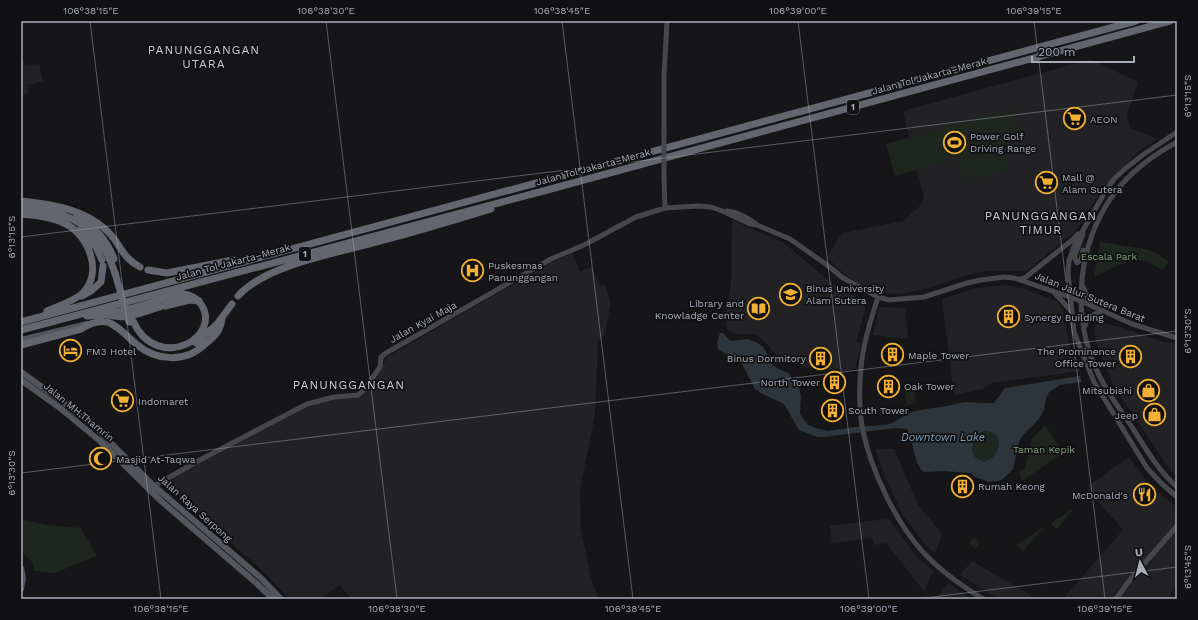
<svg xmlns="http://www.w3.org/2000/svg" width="1198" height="620" font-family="'Work Sans',sans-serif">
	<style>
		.built { fill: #222225 }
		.green { fill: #1e261f }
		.water { fill: #2c353c; fill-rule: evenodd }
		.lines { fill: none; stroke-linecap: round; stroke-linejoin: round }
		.secondary { stroke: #45474d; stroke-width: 5 }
		.primary { stroke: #53555c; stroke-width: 6 }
		.highway { stroke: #63666e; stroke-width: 7 }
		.secondary-bridge { stroke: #45474d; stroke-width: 5 }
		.highway-bridge { stroke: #63666e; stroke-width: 7 }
		.ticks { fill: none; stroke: #a8adb8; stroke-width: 1; stroke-opacity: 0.45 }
		.labels { text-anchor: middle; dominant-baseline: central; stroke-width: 3.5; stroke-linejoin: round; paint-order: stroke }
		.shield { fill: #111113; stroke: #7b7e86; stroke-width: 1 }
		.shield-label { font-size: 9px; font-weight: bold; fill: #a8adb8 }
		.street-label { font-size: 10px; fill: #a8adb8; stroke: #111113 }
		.poi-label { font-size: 10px; fill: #a8adb8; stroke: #111113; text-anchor: start }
		.park-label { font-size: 10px; fill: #7fa381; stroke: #111113 }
		.water-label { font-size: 11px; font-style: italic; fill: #7f9bb3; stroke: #111113 }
		.quarter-label { font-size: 12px; letter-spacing: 1px; fill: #c9ccd4; stroke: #111113 }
		.neatline { fill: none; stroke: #a8adb8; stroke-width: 1.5 }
		.ticks-label { font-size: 10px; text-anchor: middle; fill: #a8adb8 }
	</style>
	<rect width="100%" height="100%" fill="#161618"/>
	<path class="built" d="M21,49L25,66L39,64L43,81L28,85L29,93L21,96Z
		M1088,60H1092L1138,82L1127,114L1130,128L1158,139L1138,152L1101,192L1089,209L1078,229L1027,271H985L966,275L933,287L900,294L881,293L866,287L846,276L827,257L842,233L903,221L920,206L924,198L903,111Z
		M732,220L784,243L834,285L864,301L865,307V311L856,342L861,343L855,369L847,371L802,367L793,361L781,358L774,353L768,345L757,335L748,334H735L727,329L725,317L731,285Z
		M572,253L580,271L592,267L600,285H605L611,303L605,334L598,341L595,415L580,489L581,529L591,578L598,599H351L340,585L320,599H289L266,574L163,482L319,400L359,395L375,379L387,357L552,262Z
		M1002,285L1022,288L1058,302L1062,307L1070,348L1080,371L992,383L983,389L954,395L942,299L972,289Z
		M879,307L905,308L908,339L873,335Z
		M1099,322L1121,327L1164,342L1177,344V476L1170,470L1114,387L1097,345L1094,331L1095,325Z
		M875,449H894L918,505L942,534L935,553L925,544L903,515L885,477Z
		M1129,457L1145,479L1157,492L1177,507V584L1168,599H1063L1123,530L1100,504L1088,486Z
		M886,519L890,520L916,556L934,572L930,576L926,589L923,590L886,543L874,545L872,538L832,543L830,526Z
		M972,561L1037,599H999L960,575Z
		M948,583L972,599H937Z"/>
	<path class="green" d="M1014,109L1023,141L895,176L886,144Z
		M1003,148L1009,170L965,183L958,161Z
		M1100,242L1146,249L1156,253L1169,262L1162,270C1157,267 1151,263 1145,261C1130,256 1108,271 1094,277Z
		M914,388L916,403L907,405L905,390Z
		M1045,425L1063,453L1022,481L1019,473L1025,469L1032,439Z
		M985,431C988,431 992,431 995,433C1002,437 998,452 993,457C991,459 987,460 984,462L975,457C969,447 974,434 985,431Z
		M1074,508L1058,528H1055L1052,525V522Z
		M23,520L47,525L81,528L97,556L55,573L34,571L32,562L21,551V526Z
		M1046,526L1023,551L1016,545Z
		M974,537L980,542L975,549L969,543Z"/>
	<path class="water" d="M720,333H723L729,340L731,341L747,339L756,342L763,347L774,366L779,369L788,373L799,387L801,396L800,414L808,425L816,428L828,431L855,427L886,425L892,423L911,412L926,409L947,406L964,402L982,403H994L1005,388L1073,377L1080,376L1082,382L1060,385L1049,392L1046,398L1044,410L1039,419L1023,435L1019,442L1013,469L1003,479L999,481L989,482L975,477L971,473L943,471L925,472L922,471C913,460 914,442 907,429L895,428L824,437H817L799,430L784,404L761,393L755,389L742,364L718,349L717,344ZM985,431C1001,431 1002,447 993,457C991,459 987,460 984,462L975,457C969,447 974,434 985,431Z"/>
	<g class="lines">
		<path class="secondary" d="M664,129V76L667,21
			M1177,132L1144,154L1126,168L1114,179L1105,192L1074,246L1069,261L1068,273L1074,332L1094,382L1147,468L1161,483L1177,497
			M1177,142C1157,153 1138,166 1122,184C1084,227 1073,290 1087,344C1094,373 1113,400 1130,424C1144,446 1157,469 1177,487
			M664,178L665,208
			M727,211C737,212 748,218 756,224
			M1083,234L1075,255V259L1077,263L1081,260L1083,250
			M1020,279L1026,277L1071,241L1078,234
			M1083,286L1088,299L1092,306
			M1053,291L1071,311
			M878,297C871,320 863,343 861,368C859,388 859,411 863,431C871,470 896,523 923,552C940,571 962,586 983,599
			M1085,326C1087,316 1093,314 1102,312
			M154,486L196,462L307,404L334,397L358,395L364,390L380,367L381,357L386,353L551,259L584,245L636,217L665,208L698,206L711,207L720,210L750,224L757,225L790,239L827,265L843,278L878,297L889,300L924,297L967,283L981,280L1004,277L1014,278L1081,301L1132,324L1177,338
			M1116,599L1129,581L1177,526"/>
		<path class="primary" d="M21,340L87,324
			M21,372L59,399L97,429L154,486L261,578L281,599
			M21,380L60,408L100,441L161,501L255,582L273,599
			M21,568L23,578L21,589"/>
		<path class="highway" d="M21,201C53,204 89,210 111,235C123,249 122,257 140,267
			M21,207C53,209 87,218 104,248C109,256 112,265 115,273
			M21,214C36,215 52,217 66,224C89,236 103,272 83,293C74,301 59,306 47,311
			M77,216C94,226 107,240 114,259
			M80,230L96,247L102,260
			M148,270L167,273L233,260
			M82,296L91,291L101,282L103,266
			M238,296C266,265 333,254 373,243C412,233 452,221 491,209
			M165,306L190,300L199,301
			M104,314C125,321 140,313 160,307
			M87,316C120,315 152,301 184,294C191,295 196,298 200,303C225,336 158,375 133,321
			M21,322L1136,21
			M21,330L536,193L1170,21
			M196,343L217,324L232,304
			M21,345L81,329C89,324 100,319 110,323C120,328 128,337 136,344C156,361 185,363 204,345C214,337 221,331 222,318"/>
		<path class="secondary-bridge" d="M664,129V178"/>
		<path class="highway-bridge" d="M115,273L129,322"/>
	</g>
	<path class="ticks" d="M90,21L161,599M326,21L397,599M562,21L633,599M798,21L869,599M1034,21L1105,599M21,237L1177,95M21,473L1177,331M916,599L1177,567"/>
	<defs>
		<symbol id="supermarket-ring" viewBox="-11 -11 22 22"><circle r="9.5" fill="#111113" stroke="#f2b134" stroke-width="1.5"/><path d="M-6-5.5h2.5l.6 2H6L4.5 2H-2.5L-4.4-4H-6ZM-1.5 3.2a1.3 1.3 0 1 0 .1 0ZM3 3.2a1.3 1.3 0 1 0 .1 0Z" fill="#f2b134"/></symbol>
		<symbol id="stadium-ring" viewBox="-11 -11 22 22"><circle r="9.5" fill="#111113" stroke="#f2b134" stroke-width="1.5"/><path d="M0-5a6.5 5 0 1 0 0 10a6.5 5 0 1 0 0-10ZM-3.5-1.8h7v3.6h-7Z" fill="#f2b134"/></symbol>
		<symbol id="hospital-ring" viewBox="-11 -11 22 22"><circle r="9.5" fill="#111113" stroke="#f2b134" stroke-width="1.5"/><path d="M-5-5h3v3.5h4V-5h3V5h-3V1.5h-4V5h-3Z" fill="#f2b134"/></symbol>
		<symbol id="university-ring" viewBox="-11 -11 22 22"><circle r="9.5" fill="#111113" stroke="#f2b134" stroke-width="1.5"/><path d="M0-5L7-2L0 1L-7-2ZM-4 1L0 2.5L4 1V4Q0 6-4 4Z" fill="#f2b134"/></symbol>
		<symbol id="library-ring" viewBox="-11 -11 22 22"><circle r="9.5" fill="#111113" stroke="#f2b134" stroke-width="1.5"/><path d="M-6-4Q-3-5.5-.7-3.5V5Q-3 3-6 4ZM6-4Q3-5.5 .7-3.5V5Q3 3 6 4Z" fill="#f2b134"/></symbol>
		<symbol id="building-ring" viewBox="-11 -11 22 22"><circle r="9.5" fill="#111113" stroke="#f2b134" stroke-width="1.5"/><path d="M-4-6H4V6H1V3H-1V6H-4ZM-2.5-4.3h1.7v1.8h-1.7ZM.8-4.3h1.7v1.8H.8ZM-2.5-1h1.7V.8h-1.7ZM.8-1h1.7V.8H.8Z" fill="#f2b134"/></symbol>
		<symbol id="hotel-ring" viewBox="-11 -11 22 22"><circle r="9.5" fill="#111113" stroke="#f2b134" stroke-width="1.5"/><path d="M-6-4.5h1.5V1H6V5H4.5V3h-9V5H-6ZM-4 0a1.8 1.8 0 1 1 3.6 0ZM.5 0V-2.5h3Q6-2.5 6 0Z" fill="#f2b134"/></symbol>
		<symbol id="shop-ring" viewBox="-11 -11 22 22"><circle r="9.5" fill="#111113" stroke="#f2b134" stroke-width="1.5"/><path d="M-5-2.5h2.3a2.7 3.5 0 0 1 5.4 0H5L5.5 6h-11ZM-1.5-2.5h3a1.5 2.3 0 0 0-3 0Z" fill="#f2b134"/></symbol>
		<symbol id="mosque-ring" viewBox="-11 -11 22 22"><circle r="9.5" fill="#111113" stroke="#f2b134" stroke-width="1.5"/><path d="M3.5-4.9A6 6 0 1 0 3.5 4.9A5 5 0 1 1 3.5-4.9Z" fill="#f2b134"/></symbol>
		<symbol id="restaurant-ring" viewBox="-11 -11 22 22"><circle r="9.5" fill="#111113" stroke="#f2b134" stroke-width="1.5"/><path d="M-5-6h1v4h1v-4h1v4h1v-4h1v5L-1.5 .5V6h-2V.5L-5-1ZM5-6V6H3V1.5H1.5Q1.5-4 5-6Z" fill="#f2b134"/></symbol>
	</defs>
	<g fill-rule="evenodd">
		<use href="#supermarket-ring" x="1062" y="106" width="25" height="25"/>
		<use href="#stadium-ring" x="942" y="130" width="25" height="25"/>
		<use href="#supermarket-ring" x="1034" y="170" width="25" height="25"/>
		<use href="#hospital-ring" x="460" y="258" width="25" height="25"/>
		<use href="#university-ring" x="778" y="282" width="25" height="25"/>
		<use href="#library-ring" x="746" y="296" width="25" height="25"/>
		<use href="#building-ring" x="996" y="304" width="25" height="25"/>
		<use href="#hotel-ring" x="58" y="338" width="25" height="25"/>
		<use href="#building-ring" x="880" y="342" width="25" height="25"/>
		<use href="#building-ring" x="1118" y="344" width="25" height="25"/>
		<use href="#building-ring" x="808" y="346" width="25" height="25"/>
		<use href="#building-ring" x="822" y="370" width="25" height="25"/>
		<use href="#building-ring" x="876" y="374" width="25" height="25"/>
		<use href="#shop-ring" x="1136" y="378" width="25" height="25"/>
		<use href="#supermarket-ring" x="110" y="388" width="25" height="25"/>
		<use href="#building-ring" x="820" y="398" width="25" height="25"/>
		<use href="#shop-ring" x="1142" y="402" width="25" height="25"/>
		<use href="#mosque-ring" x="88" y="446" width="25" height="25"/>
		<use href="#building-ring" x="950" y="474" width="25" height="25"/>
		<use href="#restaurant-ring" x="1132" y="482" width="25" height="25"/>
	</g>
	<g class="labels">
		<g class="shield">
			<rect x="847" y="100" width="12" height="14" rx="3"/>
			<rect x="299" y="247" width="12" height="14" rx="3"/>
		</g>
		<g class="shield-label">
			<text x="853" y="107">1</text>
			<text x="305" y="254">1</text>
		</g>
		<g class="street-label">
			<text transform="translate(929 76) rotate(-15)">Jalan Tol Jakarta–Merak</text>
			<text transform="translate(593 167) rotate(-15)">Jalan Tol Jakarta–Merak</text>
			<text transform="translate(233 262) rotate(-15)">Jalan Tol Jakarta–Merak</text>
			<text transform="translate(1090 297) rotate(22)">Jalan Jalur Sutera Barat</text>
			<text transform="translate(423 322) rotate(-29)">Jalan Kyai Maja</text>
			<text transform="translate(79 412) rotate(39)">Jalan MH.Thamrin</text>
			<text transform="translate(195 508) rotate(42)">Jalan Raya Serpong</text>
		</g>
		<g class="poi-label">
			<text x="1090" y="119">AEON</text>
			<text x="970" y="136">Power Golf<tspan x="970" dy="12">Driving Range</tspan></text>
			<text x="1062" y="177">Mall @<tspan x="1062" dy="12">Alam Sutera</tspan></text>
			<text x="488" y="265">Puskesmas<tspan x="488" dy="12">Panunggangan</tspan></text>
			<text x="806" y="288">Binus University<tspan x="806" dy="12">Alam Sutera</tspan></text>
			<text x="744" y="303" text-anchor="end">Library and<tspan x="744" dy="12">Knowladge Center</tspan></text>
			<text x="1024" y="317">Synergy Building</text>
			<text x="86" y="351">FM3 Hotel</text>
			<text x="1116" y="351" text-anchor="end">The Prominence<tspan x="1116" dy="12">Office Tower</tspan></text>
			<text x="908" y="355">Maple Tower</text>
			<text x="806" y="358" text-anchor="end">Binus Dormitory</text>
			<text x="820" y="382" text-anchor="end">North Tower</text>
			<text x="904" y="386">Oak Tower</text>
			<text x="1132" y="390" text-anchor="end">Mitsubishi</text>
			<text x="138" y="401">Indomaret</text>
			<text x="848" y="410">South Tower</text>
			<text x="1138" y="415" text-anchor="end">Jeep</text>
			<text x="116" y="459">Masjid At-Taqwa</text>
			<text x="978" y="486">Rumah Keong</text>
			<text x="1128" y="495" text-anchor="end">McDonald's</text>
		</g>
		<g class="park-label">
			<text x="1109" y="256">Escala Park</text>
			<text x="1044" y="449">Taman Kepik</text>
		</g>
		<g class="water-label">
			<text x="943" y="437">Downtown Lake</text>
		</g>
		<g class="quarter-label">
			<text x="204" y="50">PANUNGGANGAN<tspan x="204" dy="14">UTARA</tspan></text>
			<text x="1041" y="216">PANUNGGANGAN<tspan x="1041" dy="14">TIMUR</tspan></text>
			<text x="349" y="385">PANUNGGANGAN</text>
		</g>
	</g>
	<rect width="1198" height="620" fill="none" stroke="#111113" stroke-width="44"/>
	<g transform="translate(1140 562) rotate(353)" stroke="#111113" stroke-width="3" paint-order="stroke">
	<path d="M0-3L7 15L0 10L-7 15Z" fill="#a8adb8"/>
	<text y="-6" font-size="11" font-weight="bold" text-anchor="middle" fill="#a8adb8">U</text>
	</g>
	<path d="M1032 56v6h102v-6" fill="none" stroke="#a8adb8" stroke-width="2"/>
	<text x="1038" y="56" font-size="12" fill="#a8adb8" stroke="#111113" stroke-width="3" paint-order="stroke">200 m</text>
	<rect x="22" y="22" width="1154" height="576" class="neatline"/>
	<g class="ticks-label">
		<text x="91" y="14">106°38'15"E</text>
		<text x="326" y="14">106°38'30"E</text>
		<text x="562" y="14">106°38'45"E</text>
		<text x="798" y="14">106°39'00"E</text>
		<text x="1034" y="14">106°39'15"E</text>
		<text transform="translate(1187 96) rotate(-90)" y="4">6°13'15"S</text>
		<text transform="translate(11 237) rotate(-90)" y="4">6°13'15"S</text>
		<text transform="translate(1187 331) rotate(-90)" y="4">6°13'30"S</text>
		<text transform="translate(11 473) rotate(-90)" y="4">6°13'30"S</text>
		<text transform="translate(1187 567) rotate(-90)" y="4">6°13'45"S</text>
		<text x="161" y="612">106°38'15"E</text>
		<text x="397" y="612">106°38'30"E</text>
		<text x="633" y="612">106°38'45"E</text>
		<text x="869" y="612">106°39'00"E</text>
		<text x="1105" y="612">106°39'15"E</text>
	</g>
</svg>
